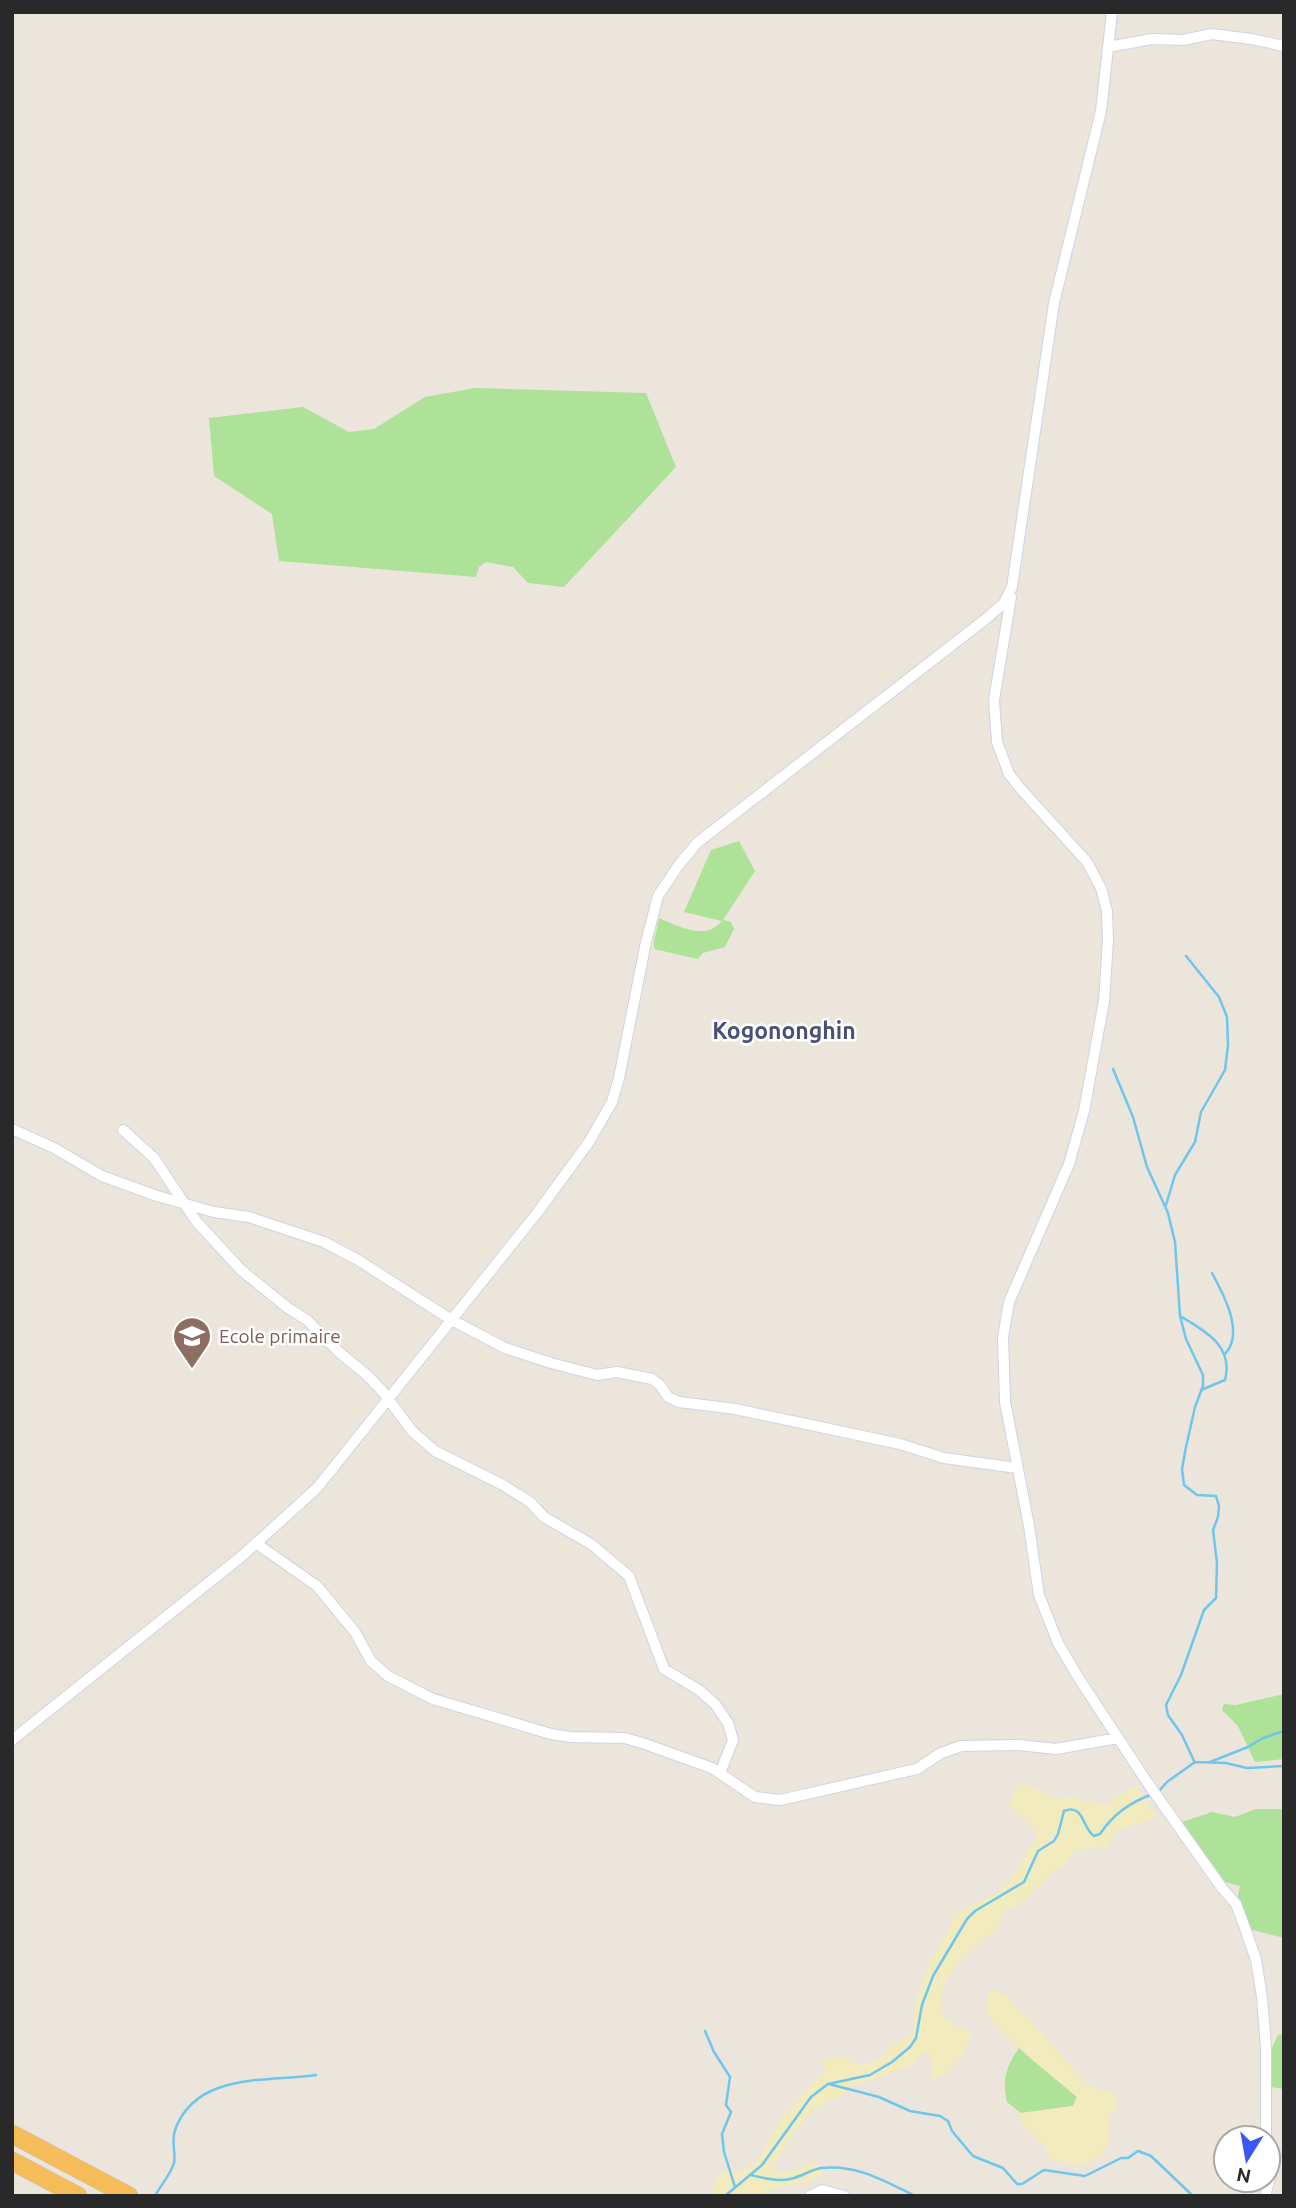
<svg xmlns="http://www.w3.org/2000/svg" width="1296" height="2208" font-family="Ubuntu,sans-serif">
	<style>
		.green { fill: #aee298 }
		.sand { fill: #f1ebbe }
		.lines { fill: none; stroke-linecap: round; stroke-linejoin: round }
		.stream { stroke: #6fc6ed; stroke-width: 2.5 }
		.minor-casing { stroke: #d0d3e2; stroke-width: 12 }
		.trunk-casing { stroke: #c7c7c7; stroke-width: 19 }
		.minor { stroke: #fff; stroke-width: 10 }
		.trunk { stroke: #f6bc59; stroke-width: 18 }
		.labels { text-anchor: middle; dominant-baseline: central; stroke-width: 5; stroke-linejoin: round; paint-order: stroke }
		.education-label { font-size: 19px; fill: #785e54; stroke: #fff; text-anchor: start }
		.quarter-label { font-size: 23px; font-weight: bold; fill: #4a5179; stroke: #fff }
	</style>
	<rect width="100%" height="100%" fill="#ebe5db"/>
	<path class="green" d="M475,388L646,393L676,467L564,587L528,583L513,567L486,562L479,567L476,577L279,561L272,514L214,476L209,418L303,407L349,432L374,429L425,397Z
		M739,841L755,871L723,920L731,922L734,929L725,947L703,953L698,959L654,949V942L659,918C673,924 696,936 712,929C716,927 719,924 722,921L684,912L711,850Z
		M1284,1694V1759L1255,1762L1238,1726L1222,1710L1224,1704L1236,1705Z
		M1256,1809H1284V1938L1245,1928L1236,1904L1240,1886L1217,1880L1182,1822L1212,1812L1235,1817Z
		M1284,2034V2089L1271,2087L1268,2056L1278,2035Z
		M1019,2048L1077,2097L1073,2106L1021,2113L1007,2102C1002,2080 1006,2066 1019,2048Z"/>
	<path class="sand" d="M1021,1784L1030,1785L1054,1799L1068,1797L1106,1805L1136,1785L1155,1815L1146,1821L1116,1831L1107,1847L1075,1850L1068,1862L1050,1875L1026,1900L1002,1913L999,1928C977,1943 941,1971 941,2001C941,2006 943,2011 944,2017L961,2029L969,2031L971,2037C967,2050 948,2078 933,2079L929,2054L926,2052L920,2055L911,2066L850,2087C842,2098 833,2098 822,2105C803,2116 783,2148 773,2167L775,2172C791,2175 800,2169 814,2161L824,2169C813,2191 782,2182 765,2193L766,2196H710C726,2153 725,2182 748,2168C763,2158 769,2138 779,2123C792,2105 810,2088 825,2070L822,2062L827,2057H847L853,2064L868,2063L882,2058L893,2045L908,2037L913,2029L914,2005L929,1964L949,1930L954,1915L1000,1891L1011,1879L1037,1835C1032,1822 1018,1816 1009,1805L1013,1793Z
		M997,1990L1006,1996L1020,2010L1082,2078C1084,2081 1087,2084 1090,2086C1104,2094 1118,2086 1118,2109L1108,2117C1114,2136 1107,2157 1086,2163C1074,2167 1062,2162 1051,2159L1045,2147L1019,2120L1021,2113L1073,2106L1077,2097L1030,2058L992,2022L986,2006L988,1994Z"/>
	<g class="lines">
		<path class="stream" d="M1113,1069L1133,1117L1147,1167L1168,1213L1175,1242L1180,1316L1186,1339L1203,1375V1386L1195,1407L1186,1447L1182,1469L1184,1485L1197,1495L1216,1496L1219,1506L1218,1517L1213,1530L1217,1563L1216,1598L1204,1610L1181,1675L1166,1705L1168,1715L1182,1735L1194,1761
			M1166,1205L1175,1175L1195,1142L1201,1112L1225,1070L1228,1045L1227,1017L1219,997L1186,956
			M1212,1273C1223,1293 1245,1333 1225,1354
			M1180,1316C1205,1331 1234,1346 1225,1380L1201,1390
			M1210,1762L1248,1747L1263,1738L1284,1731
			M1159,1791L1167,1782L1195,1762L1226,1763L1247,1768L1284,1766
			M705,2031L714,2052L730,2077L726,2105L731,2112L722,2134L724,2152L735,2187
			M829,2084L879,2097L910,2111L940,2116L948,2121L952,2131L973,2156L1003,2168L1017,2184H1022L1044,2170L1085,2176L1121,2158H1128L1138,2151L1151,2156L1193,2196
			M751,2175C763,2178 778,2182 790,2179C801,2177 810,2170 821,2168C856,2164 885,2181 915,2196
			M155,2196C160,2186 171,2174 174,2163C176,2152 171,2141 175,2130C196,2072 266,2082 316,2075
			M725,2196L762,2165L811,2097L828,2084L870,2075L892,2062L910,2047L916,2038L922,2005L933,1976L967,1919L975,1911L1024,1882L1038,1851L1054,1841L1058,1834L1064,1811C1084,1803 1082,1828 1094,1836L1100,1834C1113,1814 1130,1802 1153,1794"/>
		<defs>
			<path id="minor" d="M1108,47L1152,39L1183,40L1212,34L1251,39L1284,46
				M1011,597L994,700L997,742L1009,774L1020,788L1087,862L1101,888L1107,911L1108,940L1104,1001L1084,1111L1069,1164L1009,1302L1003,1337L1005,1402L1029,1526L1039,1595L1058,1643L1078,1677L1147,1782L1222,1888L1236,1904L1245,1928L1256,1960L1262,1997L1266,2047V2138
				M12,1129L54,1148L102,1176L157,1196L214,1212L249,1217L324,1242L358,1260L450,1319L505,1348L551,1363L597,1375L617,1372L652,1379L660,1385L668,1397L679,1402L735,1409L900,1444L944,1458L1017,1468
				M123,1130L154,1158L196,1221L241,1270L288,1308L307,1320L340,1353L367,1375L383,1392L412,1431L435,1451L503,1485L530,1502L544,1517L591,1544L629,1576L664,1669L699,1690L715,1704L728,1723L733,1740L720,1773
				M257,1544L317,1586L355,1632L371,1661L388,1676L433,1699L551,1734L570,1737L625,1738L645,1744L712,1768L755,1797L780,1800L917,1769L941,1753L961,1746L1019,1745L1056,1749L1118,1738
				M12,1740L242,1556L317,1488L537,1213L589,1142L612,1102L619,1078L646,942L658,896L678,866L697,843L987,618L1004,603L1012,587L1054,303L1101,111L1112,12
				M810,2196L822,2190L844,2196
				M1265,2196L1276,2155"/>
			<path id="trunk" d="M12,2134L129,2196
				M12,2161L78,2196"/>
		</defs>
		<use href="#minor" class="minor-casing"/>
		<use href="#trunk" class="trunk-casing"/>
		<use href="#minor" class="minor"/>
		<use href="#trunk" class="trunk"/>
	</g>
	<defs>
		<symbol id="school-pin" viewBox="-11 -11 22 30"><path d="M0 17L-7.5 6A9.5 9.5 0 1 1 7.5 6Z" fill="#8d6e63" stroke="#fff"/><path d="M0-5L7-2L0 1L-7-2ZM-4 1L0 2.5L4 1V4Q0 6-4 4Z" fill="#fff"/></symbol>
	</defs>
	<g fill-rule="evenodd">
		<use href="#school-pin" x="170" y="1314" width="44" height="60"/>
	</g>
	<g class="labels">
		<g class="education-label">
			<text x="219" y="1336">Ecole primaire</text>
		</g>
		<g class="quarter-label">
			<text x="784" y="1030">Kogononghin</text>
		</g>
	</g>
	<rect width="1296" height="2208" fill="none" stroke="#292929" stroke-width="28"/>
	<g transform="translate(1247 2159) rotate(191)"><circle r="33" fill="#ffffff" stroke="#a9a9a9" stroke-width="2"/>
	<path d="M0-5L12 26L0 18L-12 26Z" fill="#3c57f8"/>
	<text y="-10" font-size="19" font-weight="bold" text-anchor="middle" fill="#292929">N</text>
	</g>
</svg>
